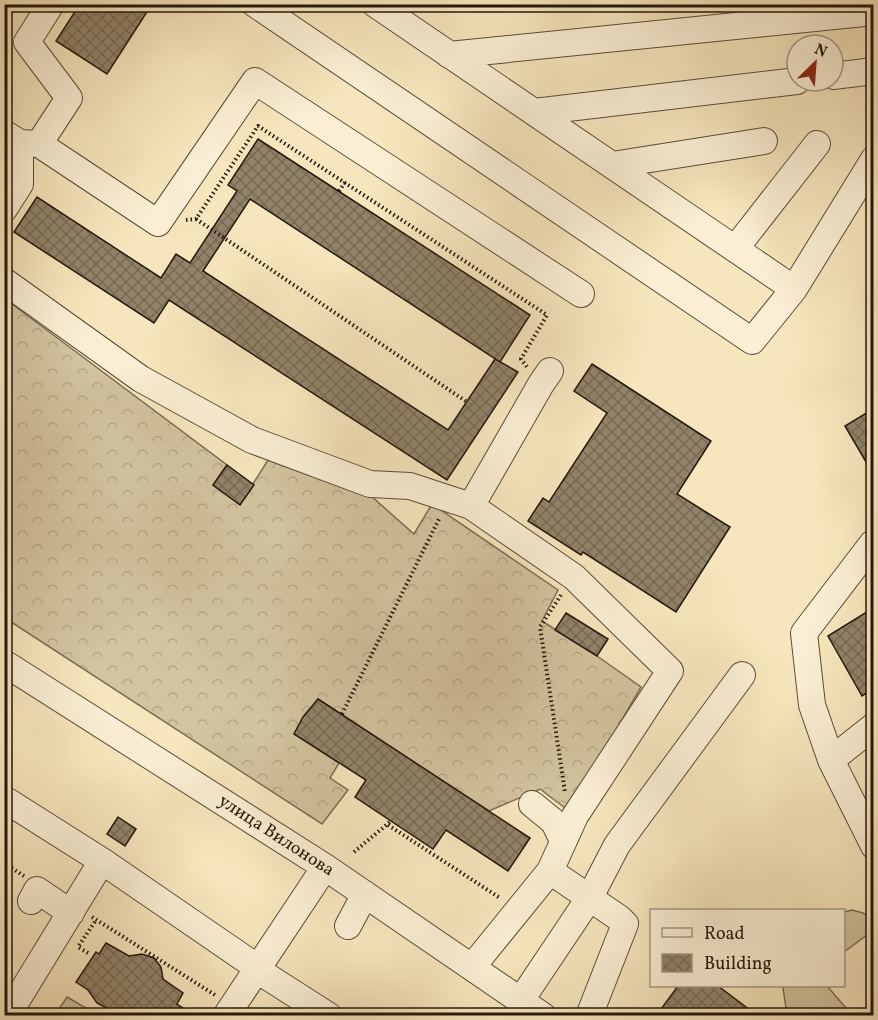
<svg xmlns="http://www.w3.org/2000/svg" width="878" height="1020" font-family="Vollkorn,serif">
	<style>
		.green { fill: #d3c39f; stroke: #7b6e56; stroke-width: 1.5 }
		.forest { fill: url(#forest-crowns); stroke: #7b6e56; stroke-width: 1.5 }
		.building { fill: url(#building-cross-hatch); stroke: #23180d; stroke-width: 1.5 }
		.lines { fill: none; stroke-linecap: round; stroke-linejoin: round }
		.minor-casing { stroke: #584c39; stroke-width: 28 }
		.path { stroke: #23180d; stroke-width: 4; stroke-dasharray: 1.5 3; stroke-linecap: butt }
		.minor { stroke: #faefd4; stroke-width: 26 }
		.labels { text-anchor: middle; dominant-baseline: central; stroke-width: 5; stroke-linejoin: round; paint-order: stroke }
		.street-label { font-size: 18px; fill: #23180d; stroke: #faefd4 }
	</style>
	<defs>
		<pattern id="forest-crowns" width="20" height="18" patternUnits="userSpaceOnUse" patternTransform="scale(1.5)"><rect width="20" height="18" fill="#d3c39f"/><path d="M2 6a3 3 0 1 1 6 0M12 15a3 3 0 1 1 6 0" fill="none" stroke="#b5a788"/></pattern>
		<pattern id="building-cross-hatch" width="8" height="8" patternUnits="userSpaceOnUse" patternTransform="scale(1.5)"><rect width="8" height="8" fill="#918369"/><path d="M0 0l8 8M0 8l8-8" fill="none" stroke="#766a55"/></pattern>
	</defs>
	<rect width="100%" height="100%" fill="#f7e6bd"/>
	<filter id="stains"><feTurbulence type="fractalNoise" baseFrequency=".00333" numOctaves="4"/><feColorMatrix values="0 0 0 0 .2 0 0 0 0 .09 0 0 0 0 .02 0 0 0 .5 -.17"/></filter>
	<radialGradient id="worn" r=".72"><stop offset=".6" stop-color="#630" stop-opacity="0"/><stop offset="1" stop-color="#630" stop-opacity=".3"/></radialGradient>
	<path class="green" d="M852,910L863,913L873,920V942L867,935L844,952V912Z
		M785,986H827L852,1015H787L783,988Z
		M67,997L98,1015H55Z"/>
	<path class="forest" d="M4,298L227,465L213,485L240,504L272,454L371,496L414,534L432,504L558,590L542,621L597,656L641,687L569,811L540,789L489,811L318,699L295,734L339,763L330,778L348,790L322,824L5,618Z"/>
	<path class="building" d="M80,4H152L107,74L56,41Z
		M258,139L530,315L500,362L250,199L203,271L448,430L495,359L518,372L447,480L169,300L154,323L14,232L37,197L161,278L176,254L190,263L237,191L228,185Z
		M592,364L711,441L677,494L730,527L676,612L583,552L581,555L528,521L543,498L549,502L607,413L574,391Z
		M873,409V474L845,426Z
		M227,465L254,485L240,505L213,485Z
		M873,608V689L862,696L828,636Z
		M566,613L608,639L597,656L555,630Z
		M318,699L530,838L508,871L446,830L433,849L355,797L366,780L294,734L303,717Z
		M118,817L136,829L125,846L107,834Z
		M106,943L129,956L142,954L154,958L161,967L163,979L183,993L177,1004L195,1016H121L97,1003L88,990L76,982L96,952L99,954Z
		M678,986H718L758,1016H656Z"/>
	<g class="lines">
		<defs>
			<path id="minor" d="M255,4L752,341L794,289L874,159
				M375,4L794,289
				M449,55L874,12
				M833,76L874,71
				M534,112L797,81
				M4,133L20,143L39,144L69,98L27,42L51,4
				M39,144L158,223L255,81L581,294
				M612,165L764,141
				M4,209L20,184V143
				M735,249L817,144
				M4,281L141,379L252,440L370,484L410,486L471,506
				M550,371L541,384L471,506L574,577L670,671L575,816L550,871
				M4,663L325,867L543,1016
				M874,726L831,760L874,846
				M831,760L812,705L804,633L872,544
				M4,799L102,861L258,968L268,977L329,1016
				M532,804L554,822L563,841
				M31,901L37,890L71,913
				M348,926L365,894
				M472,967L550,871L619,918L625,924L589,1016
				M521,1000L590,897L617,845L742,675
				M4,1014L9,1013L102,861
				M226,1016L325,867"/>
		</defs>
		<use href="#minor" class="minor-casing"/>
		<path class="path" d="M339,191L346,181
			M196,219L467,402
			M186,220L196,219L258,126L547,315L521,359L527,367
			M561,595L540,627L565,792
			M342,714L439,519
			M388,825L500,898
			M354,852L391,821
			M4,863L24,876
			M4,874L9,866
			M92,917L215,995
			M88,953L78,947L96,920"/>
		<use href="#minor" class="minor"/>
	</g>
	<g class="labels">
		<g class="street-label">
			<text transform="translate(276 836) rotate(33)">улица Вилонова</text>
		</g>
	</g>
	<rect width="878" height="1020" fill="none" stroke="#f7e6bd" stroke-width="24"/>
	<rect x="6" y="6" width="866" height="1008" fill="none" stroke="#23180d" stroke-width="3"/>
	<rect x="12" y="12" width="854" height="996" fill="none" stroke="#23180d" stroke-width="1.5"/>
	<rect x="650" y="909" width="195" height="78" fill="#faefd4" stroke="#a49984" stroke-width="1.5"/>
	<rect x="662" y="928" width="30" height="9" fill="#faefd4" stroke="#a49984" stroke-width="1.5"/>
	<text x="704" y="939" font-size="18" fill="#23180d">Road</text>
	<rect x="662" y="954" width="30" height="18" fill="url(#building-cross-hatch)" stroke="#a49984" stroke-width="1.5"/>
	<text x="704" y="969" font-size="18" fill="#23180d">Building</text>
	<g transform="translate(815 63) rotate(25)"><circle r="28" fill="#faefd4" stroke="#a49984" stroke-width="1.5"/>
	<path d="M0-4.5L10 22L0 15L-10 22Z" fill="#8f2418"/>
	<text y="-9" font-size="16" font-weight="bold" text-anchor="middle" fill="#23180d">N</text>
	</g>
	<rect width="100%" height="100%" filter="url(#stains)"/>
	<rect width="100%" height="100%" fill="url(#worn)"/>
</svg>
